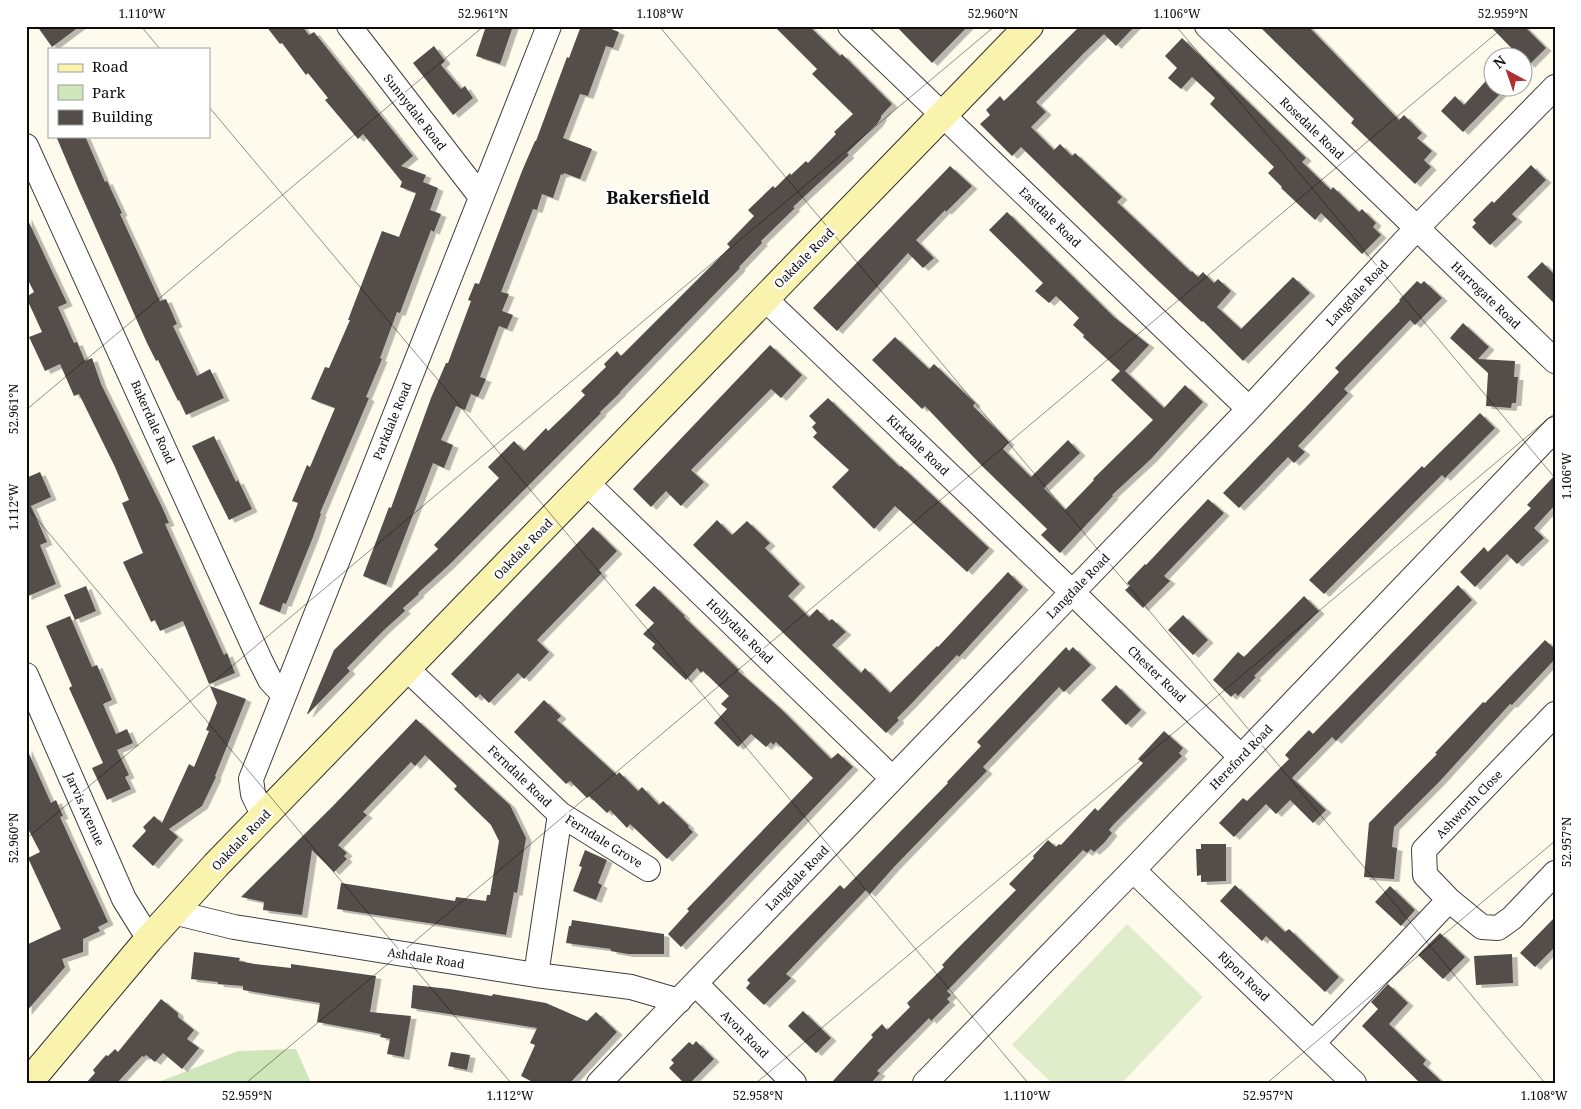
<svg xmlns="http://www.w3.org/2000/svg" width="1581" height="1109" font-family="'Noto Serif',serif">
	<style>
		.green { fill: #cfe5ba }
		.pitch { fill: #e0edcb }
		.building { fill: #544e4a; filter: url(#shadow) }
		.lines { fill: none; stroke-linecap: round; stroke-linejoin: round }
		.street-casing { stroke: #3f3f3f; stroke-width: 26 }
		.secondary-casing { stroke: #2e2e2e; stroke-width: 30 }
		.street { stroke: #fff; stroke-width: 24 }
		.secondary { stroke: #f9f3ad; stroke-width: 28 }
		.ticks { fill: none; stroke: #0c0c0c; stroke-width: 1; stroke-opacity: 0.45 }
		.labels { text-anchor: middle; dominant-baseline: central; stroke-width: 5; stroke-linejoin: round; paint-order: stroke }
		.street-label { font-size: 12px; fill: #0c0c0c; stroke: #fff }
		.district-label { font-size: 18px; font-weight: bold; fill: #0c0c0c; stroke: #fff }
		.neatline { fill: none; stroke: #0c0c0c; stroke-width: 2 }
		.ticks-label { font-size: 12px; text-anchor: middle; fill: #0c0c0c }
	</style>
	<defs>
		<filter id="shadow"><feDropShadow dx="5.5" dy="3" stdDeviation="0" flood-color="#0004"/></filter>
	</defs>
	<rect width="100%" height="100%" fill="#fefbed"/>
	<path class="green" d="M296,1049L311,1083H156L238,1051Z"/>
	<path class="pitch" d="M1127,924L1203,997L1122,1083H1052L1012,1045Z"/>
	<path class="building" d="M37,26H80L52,47Z
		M266,26H302L309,35L314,32L413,156L401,166L426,175L423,182L438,188L430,210L441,214L434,232L431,230L400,313L397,312L380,358L382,359L366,397L369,398L320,513L321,514L313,537L286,604L283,603L280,612L259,604L298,503L292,501L307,465L310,467L335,408L311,399L325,367L329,368L350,320H348L382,231L399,237L416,193L400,187L402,182L363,134L358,139L325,100L328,98L308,73L306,75L282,43L280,44Z
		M486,26H513L500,64L476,56Z
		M581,26H603L619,32L613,48L606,46L588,96L580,94L563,138L592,149L580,179L564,173L563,175L561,174L553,198L542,194L537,210L533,209L501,292L509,294L502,311L513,315L507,329L499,326L480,377L486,379L478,397L471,394L465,410L456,406L441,440L453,445L444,468L433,463L386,585L363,576L389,507L391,508L431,398L446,363H448L471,301L468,300L475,283L479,284L522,171L535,141H536L567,57L569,58Z
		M774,26H809L840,56L842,54L892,104L881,116V118L877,124L847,153L849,155L793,207L795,208L761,241L762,243L739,267L740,268L620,392V393L600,412L601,413L449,565L418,593L419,594L403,608L405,611L384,630L347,668L350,671L308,714H307L334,650L438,549L434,545L499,478L488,467L514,441L524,451L546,428L548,431L569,411L585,395L581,391L606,367L604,364L617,351L621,356L730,247L727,244L754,216L748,210L773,186L775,188L790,173L791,175L806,161L808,163L836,134L834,132L853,114L812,74L817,69Z
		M896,26H968L932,63Z
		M1080,26H1135L1116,46L1104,34L1083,54L1036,102L1046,112L1031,127L1054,150L1060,144L1072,156L1075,153L1122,197L1117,202L1191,272L1192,271L1198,277L1203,272L1214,283L1218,279L1231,291L1217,307L1241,329L1293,277L1310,293L1243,361L1203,321L1202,322L1149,272L1021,147L1012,156L980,124L990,115L986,110L1000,96L1004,101Z
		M1259,26H1308L1399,120L1404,115L1422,133L1417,138L1432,151L1424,160L1431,167L1415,184L1351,123L1354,119Z
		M1490,26H1524L1546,48L1529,65L1524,58H1521Z
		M1182,38L1306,158L1302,162L1331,190L1333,187L1359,212L1362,209L1376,223L1373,227L1381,235L1362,254L1321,213L1315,220L1281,188L1282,187L1268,173L1274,167L1210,104L1215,98L1192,77L1181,89L1168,78L1177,68L1165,56Z
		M434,46L445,61L441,65L461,89L465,86L473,98L453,115L413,63Z
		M1494,72V88H1506L1463,132L1441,111L1455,96L1464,105Z
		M56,136H85L105,182L107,181L122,213L120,214L160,301L166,299L177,324L173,326L197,376L210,369L224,398L186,415L179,400L178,401L158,360L156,361L147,343L78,188Z
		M1531,165L1546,180L1512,214L1517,219L1490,245L1472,227L1476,223L1473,220L1492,201L1494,203Z
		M950,166L972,186L946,212L945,210L916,240L934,258L923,268L908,253L837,331L813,308Z
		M1007,212L1114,317L1149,345L1125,371L1164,408L1185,385L1203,402L1151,459L1112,495L1113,496L1060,553L1041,535L1047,529L982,466L925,406L922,409L872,360L895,337L929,369L934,364L975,403L973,406L1009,442L1003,449L1031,477L1068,440L1080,453L1044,488L1065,510L1094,480L1093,479L1153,420L1111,380L1120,371L1083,337L1084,335L1073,325L1079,318L1056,296L1049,303L1035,291L1043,283L989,230Z
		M26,216L67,303L58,307L74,343L77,342L85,361L92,358L101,384L162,507L169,523L165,524L224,655L227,653L235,673L209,684L183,621L160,631L155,620L151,622L123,562L143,553L122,503L129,500L115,467L79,394L74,396L60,364L45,371L29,337L42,332L26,297L34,292L26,276Z
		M1542,262L1555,275V304L1527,277Z
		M1417,281L1421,284L1424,281L1442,298L1415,325L1410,320L1344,389L1348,393L1298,446L1305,452L1294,463L1288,457L1239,508L1223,493L1308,405L1339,372L1335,368L1400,301L1399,300Z
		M1463,323L1489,347L1478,359L1515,361L1514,377H1518L1516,403H1512L1511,408L1486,406L1488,373L1450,338Z
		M770,345L802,375L781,398L771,389L691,470L704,482L681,506L666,491L651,507L633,489Z
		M828,398L900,467L901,466L989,548L967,572L895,506L874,529L832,487L849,470L813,437L817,433L812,427L816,423L809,416Z
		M1480,413L1495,428L1445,478L1442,475L1420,497L1324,594L1309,580L1422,466L1424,468Z
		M214,436L236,482L238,480L252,509L229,520L192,446Z
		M40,472L51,497L31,506L47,542L40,545L56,584L26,597V478Z
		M1555,475V505L1534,528L1544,538L1517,564L1507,554L1475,587L1460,572L1484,547L1488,552L1531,508L1527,505Z
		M1208,499L1224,513L1164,576L1170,581L1143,608L1125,590L1130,586L1127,583L1145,564L1146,565Z
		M717,520L732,535L747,521L770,543L765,548L800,584L788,596L809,617L817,609L829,621L832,619L846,632L832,645L861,673L865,668L890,693L937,646L938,647L1008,572L1023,587L959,657L957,655L912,703L897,718L899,720L886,733L693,545Z
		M593,527L617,551L599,570L602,573L537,640L549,652L524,679L518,673L489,703L480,694L476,698L451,674Z
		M1458,585L1472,600L1336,741L1332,737L1292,778L1326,810L1313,823L1290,800L1276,814L1266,804L1234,837L1219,823L1243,798L1247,801L1289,759L1285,755L1297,742L1309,730L1313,734Z
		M86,586L96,611L75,620L64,595Z
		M654,586L685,616L684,617L739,670L738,671L782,710L831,759L838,753L853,767L681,947L668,934L689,911L687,909L813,778L776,742L773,745L771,742L766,747L751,734L738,747L714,723L727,709L721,704L729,696L703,671L701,673L697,668L686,680L652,648L655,644L643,634L654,623L635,605Z
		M1304,596L1319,611L1254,676L1256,677L1238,696L1235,693L1231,697L1213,680L1238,652L1244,657Z
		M1183,615L1208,640L1193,655L1168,630Z
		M70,616L92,667L97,665L112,700L103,704L116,734L127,729L133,743L117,750L129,775L125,777L131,789L107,800L92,768L103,763L69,688L72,686L46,626Z
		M1545,640L1555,649V659L1512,705L1510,704L1440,781L1394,827L1392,847L1397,848L1394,879L1364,877L1369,823L1437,754L1435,753L1483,702L1485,703Z
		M1066,647L1069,651L1073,647L1091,665L1064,692L1059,687L983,767L987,771L894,867L870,894L866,890L786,974L791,978L764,1005L746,988L750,983L747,980L840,885L844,889L948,783L947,782L981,746L977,742Z
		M1116,685L1141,710L1126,725L1101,700Z
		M210,686L246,699L215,776L216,777L202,806L169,829L178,837L153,866L132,846L146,831L143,827L154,816L162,823L189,764L194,767L209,731L206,730L217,703Z
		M544,700L561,716L557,720L617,775L619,772L638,791L642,787L659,805L663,801L689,826L688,827L693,832L667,859L630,824L627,828L610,810L607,813L589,796L587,798L570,781L566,784L514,732Z
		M416,719L510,805L526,838L517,893L514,892L506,935L337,909L341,883L455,901L456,897L486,901L487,895H490L499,841L491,825L454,789L457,786L425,755L415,766L411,762L363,812L367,815L338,845L347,853L344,856L347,859L334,872L312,850L302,915L263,910L264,902L241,897L333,806Z
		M1164,731L1183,748L1179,753L1182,756L1113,825L1109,830L1112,833L1104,843L1094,852L1091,849L1087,853L1083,850L947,991L951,995L947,999L950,1002L931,1021L929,1018L877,1071L880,1073L871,1083H831L873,1037L871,1035L882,1024L887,1030L910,1007L907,1003L944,967L942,965L956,950L1016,890L1009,884L1034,858L1033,856L1048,840L1056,847L1059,844L1061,845L1095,808L1098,811L1143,763L1138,759Z
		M26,747L51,803L56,800L63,816L60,817L108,922L98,927L100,931L83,939V952L62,959L65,967L26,1012V945L61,929L28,858L40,852L26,825Z
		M1201,844H1226V881L1201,882V875L1197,876L1196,849H1201Z
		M585,850L607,860L598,883L602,885L596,900L573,891L582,867L579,866Z
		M1235,885L1285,932L1289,929L1339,977L1325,992L1266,936L1262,941L1220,901Z
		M1390,886L1415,910L1401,926L1375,902Z
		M1555,917V947L1535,967L1520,953Z
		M572,920L664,934V954H628L611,951V949L566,943L569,926H571Z
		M1440,933L1465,957L1443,979L1418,955Z
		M194,952L240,958L239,961L255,964L291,968V964L376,976L370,1012L411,1016L404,1057L387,1054L390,1039L380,1037L381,1034L317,1022L320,1003L243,990V986L218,984V982L191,979Z
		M1512,954L1513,983L1476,985L1474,956Z
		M1388,984L1408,1003L1389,1024L1426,1060L1423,1064L1443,1083H1420L1362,1026L1378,1009L1371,1002Z
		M413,985L450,989L492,996L493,994L546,1003L587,1021L596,1012L617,1032L570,1083H535L521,1076L535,1045L530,1043L537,1028L411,1008Z
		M161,999L178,1013V1017L194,1030L187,1039L199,1048L182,1069L163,1053L155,1062L146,1055L144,1057L142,1056L117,1083H86L95,1073L93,1070L106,1055L108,1056L115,1049L118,1052Z
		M803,1011L831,1038L816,1053L788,1026Z
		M696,1041L714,1059L690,1083H684L669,1068L674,1063L671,1060L689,1042L693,1045Z
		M451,1052L470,1055L467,1070L448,1066Z"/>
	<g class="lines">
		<defs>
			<path id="street" d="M349,26L481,197
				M850,26L1249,409
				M1207,26L1555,361
				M26,146L260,660L270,680L284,695
				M764,298L1072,592L1241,757
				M587,483L892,778
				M406,668L560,814L536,975
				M26,675L124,899L149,939
				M1555,714L1424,850L1425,875L1449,900L1482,927L1498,928L1512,918L1555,873
				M560,814L648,869
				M264,817L253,794L251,779L549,26
				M1133,870L1354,1083
				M173,912L234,927L536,975L631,987L679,1001
				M696,984L794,1083
				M1313,1043L1449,900
				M599,1083L1249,409L1416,229L1555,87
				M925,1083L1133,870L1555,429"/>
			<path id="secondary" d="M28,1083L149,939L216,865L1029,26"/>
		</defs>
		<use href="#street" class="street-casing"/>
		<use href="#secondary" class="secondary-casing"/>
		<use href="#street" class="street"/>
		<use href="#secondary" class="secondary"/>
	</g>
	<path class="ticks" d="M141,26L160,49M659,26L1545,1083M1176,26L1555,478M209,107L1028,1083M26,410L484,26M26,506L511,1083M26,839L995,26M246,1083L1505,26M756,1083L1555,413M1267,1083L1555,841"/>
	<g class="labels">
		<g class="street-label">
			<text transform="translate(415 112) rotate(52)">Sunnydale Road</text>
			<text transform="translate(1312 128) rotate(44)">Rosedale Road</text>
			<text transform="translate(1050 217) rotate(44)">Eastdale Road</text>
			<text transform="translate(804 258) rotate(-45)">Oakdale Road</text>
			<text transform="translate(1357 293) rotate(-47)">Langdale Road</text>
			<text transform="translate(1486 295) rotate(44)">Harrogate Road</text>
			<text transform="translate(392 421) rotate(-68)">Parkdale Road</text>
			<text transform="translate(153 422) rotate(66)">Bakerdale Road</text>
			<text transform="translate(918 445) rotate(44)">Kirkdale Road</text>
			<text transform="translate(523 549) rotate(-46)">Oakdale Road</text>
			<text transform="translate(1078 586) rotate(-46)">Langdale Road</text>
			<text transform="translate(740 631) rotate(44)">Hollydale Road</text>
			<text transform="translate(1157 674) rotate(44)">Chester Road</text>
			<text transform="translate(1241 757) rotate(-46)">Hereford Road</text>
			<text transform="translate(520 776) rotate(44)">Ferndale Road</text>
			<text transform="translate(1469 804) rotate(-46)">Ashworth Close</text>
			<text transform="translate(85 809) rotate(66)">Jarvis Avenue</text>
			<text transform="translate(241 840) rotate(-46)">Oakdale Road</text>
			<text transform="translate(604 841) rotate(32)">Ferndale Grove</text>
			<text transform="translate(797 878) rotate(-46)">Langdale Road</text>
			<text transform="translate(426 958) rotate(9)">Ashdale Road</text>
			<text transform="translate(1244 976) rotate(44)">Ripon Road</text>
			<text transform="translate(745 1034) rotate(45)">Avon Road</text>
		</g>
		<g class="district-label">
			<text x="658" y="197">Bakersfield</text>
		</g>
	</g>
	<rect width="1581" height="1109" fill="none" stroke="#ffffff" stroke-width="55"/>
	<rect x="48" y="48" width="162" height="90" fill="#ffffff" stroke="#9e9e9e"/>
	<rect x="58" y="64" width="25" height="8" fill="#f9f3ad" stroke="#9e9e9e"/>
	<text x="92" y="72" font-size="15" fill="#0c0c0c">Road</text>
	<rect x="58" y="85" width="25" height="15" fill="#cfe5ba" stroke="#9e9e9e"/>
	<text x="92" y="98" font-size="15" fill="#0c0c0c">Park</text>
	<rect x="58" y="110" width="25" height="15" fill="#544e4a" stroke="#9e9e9e"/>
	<text x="92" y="122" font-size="15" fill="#0c0c0c">Building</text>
	<g transform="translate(1508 72) rotate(320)"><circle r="24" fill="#ffffff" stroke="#9e9e9e"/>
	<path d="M0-4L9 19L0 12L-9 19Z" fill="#b13031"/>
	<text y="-8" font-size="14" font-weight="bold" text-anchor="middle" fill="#0c0c0c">N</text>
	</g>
	<rect x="28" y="28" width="1526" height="1054" class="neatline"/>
	<g class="ticks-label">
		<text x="142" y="18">1.110°W</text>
		<text x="483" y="18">52.961°N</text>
		<text x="660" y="18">1.108°W</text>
		<text x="993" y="18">52.960°N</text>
		<text x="1177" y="18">1.106°W</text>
		<text x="1503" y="18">52.959°N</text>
		<text transform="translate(14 409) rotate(-90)" y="4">52.961°N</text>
		<text transform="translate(1567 476) rotate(-90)" y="4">1.106°W</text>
		<text transform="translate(14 507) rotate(-90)" y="4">1.112°W</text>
		<text transform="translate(14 838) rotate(-90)" y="4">52.960°N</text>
		<text transform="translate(1567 842) rotate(-90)" y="4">52.957°N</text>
		<text x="247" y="1100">52.959°N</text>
		<text x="510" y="1100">1.112°W</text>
		<text x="758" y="1100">52.958°N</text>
		<text x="1027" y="1100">1.110°W</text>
		<text x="1268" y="1100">52.957°N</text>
		<text x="1544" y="1100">1.108°W</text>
	</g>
</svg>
